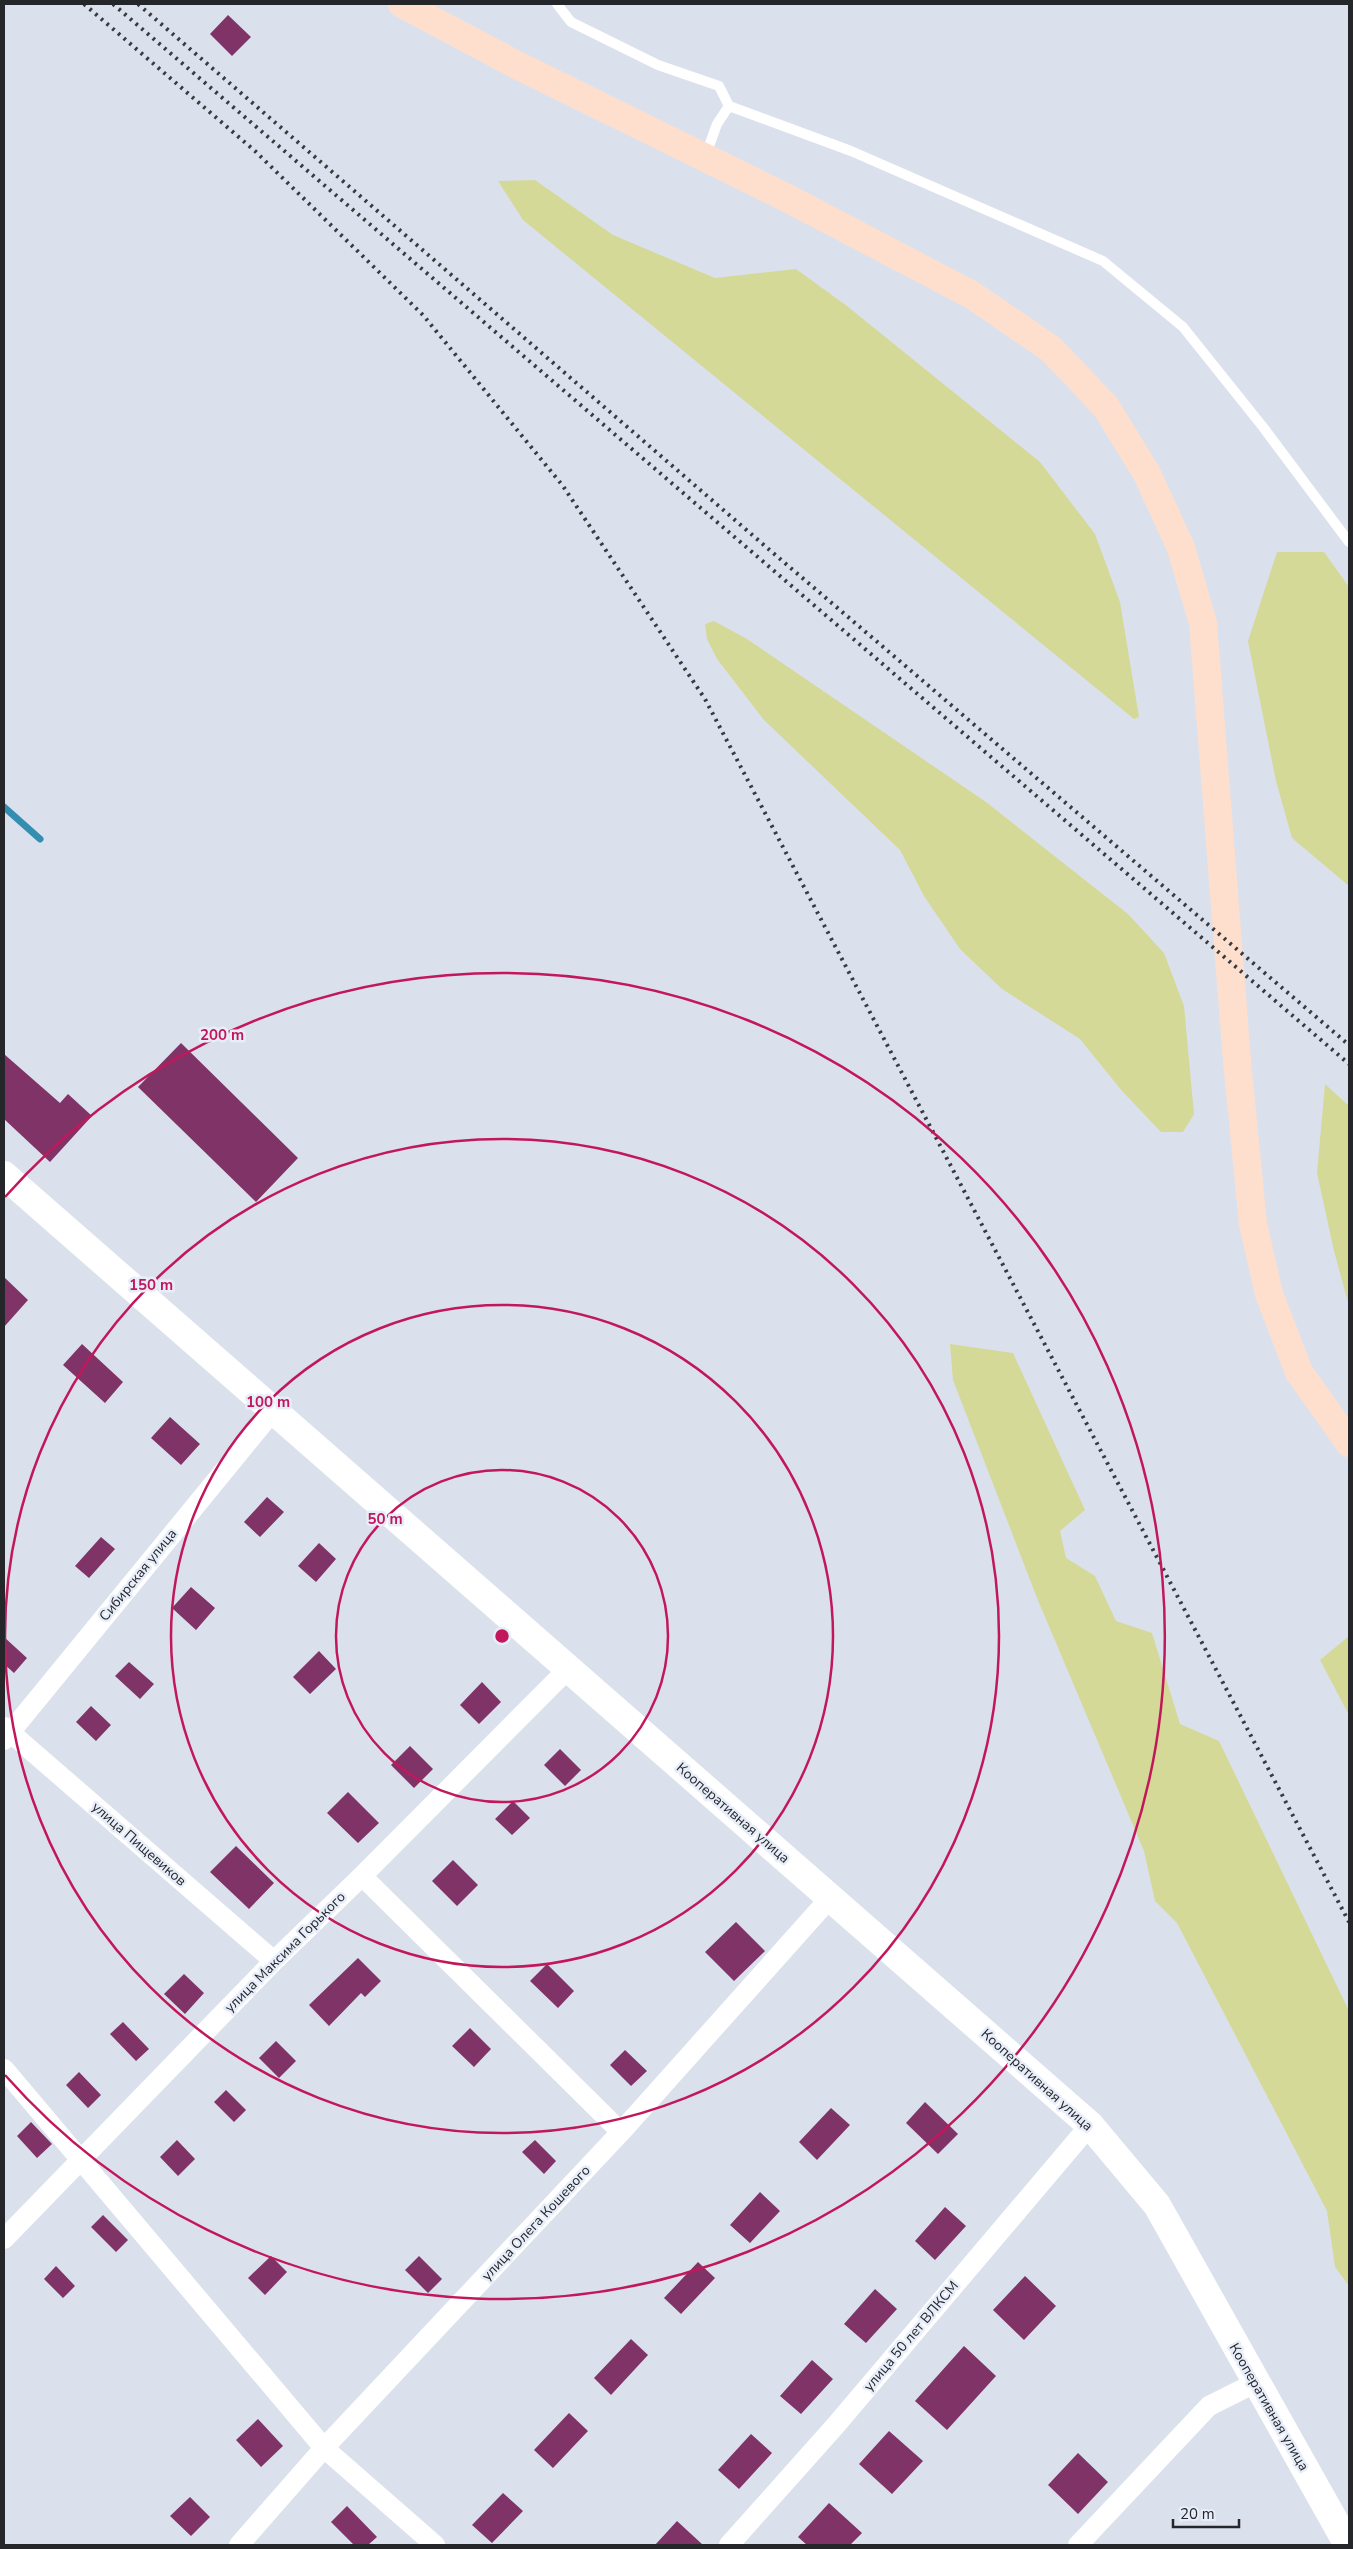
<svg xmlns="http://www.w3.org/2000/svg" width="1353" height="2549" font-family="'Nunito Sans',sans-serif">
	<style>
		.green { fill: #d4d997 }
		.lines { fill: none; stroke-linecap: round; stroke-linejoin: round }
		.stream { stroke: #348eb1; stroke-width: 7 }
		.building { fill: #7f3367 }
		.service { stroke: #fff; stroke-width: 10 }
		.minor { stroke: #fff; stroke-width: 20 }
		.secondary { stroke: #fff; stroke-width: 28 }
		.primary { stroke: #fedfcd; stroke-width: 28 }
		.rail { stroke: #383a3f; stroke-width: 4; stroke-dasharray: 2.5 5; stroke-linecap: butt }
		.ring { fill: none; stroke: #c2185b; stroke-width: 2.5 }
		.labels { text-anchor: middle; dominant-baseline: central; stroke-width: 5; stroke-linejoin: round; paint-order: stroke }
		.street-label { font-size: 14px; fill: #24262a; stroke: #e8eef9 }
		.centre { fill: #c2185b; stroke: #e8eef9; stroke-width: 2.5 }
		.ring-label { font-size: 15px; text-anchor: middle; font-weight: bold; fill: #c2185b; stroke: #e8eef9; stroke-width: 5; stroke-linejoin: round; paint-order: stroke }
	</style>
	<rect width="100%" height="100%" fill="#dbe1ec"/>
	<path class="green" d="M535,180L613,235L715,278L796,269L847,306L1040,462L1095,534L1120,602L1139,717L1134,719L523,220L498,181Z
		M1277,552H1324L1349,587V886L1292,838L1276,781L1248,641Z
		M714,621L747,639L986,802L1128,914L1164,953L1184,1006L1194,1114L1183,1132H1161L1122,1091L1080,1039L1002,989L960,949L924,896L900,850L764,720L717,659L707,639L705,624Z
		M1325,1084L1349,1106V1306L1334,1251L1317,1173Z
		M950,1344L1013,1353L1085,1510L1060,1531L1066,1558L1095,1576L1116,1621L1152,1633L1180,1724L1219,1741L1349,2011V2286L1335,2267L1327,2211L1177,1923L1155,1901L1144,1851L1037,1598L953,1380Z
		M1349,1636V1715L1320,1660Z"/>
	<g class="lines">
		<path class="stream" d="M4,807L40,839"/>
	</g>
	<path class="building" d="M228,15L251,37L232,56L210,34Z
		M181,1043L298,1158L256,1202L138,1087Z
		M4,1054L60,1103L68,1094L92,1116L50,1162L4,1119Z
		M4,1277L28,1300L4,1327Z
		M82,1344L123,1382L105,1403L63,1365Z
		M170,1417L200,1444L181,1465L151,1438Z
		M267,1497L284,1512L260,1537L244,1522Z
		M101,1537L115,1549L89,1578L75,1566Z
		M319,1543L336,1559L316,1582L298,1566Z
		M191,1587L215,1608L196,1630L172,1608Z
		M4,1637L27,1658L14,1673L4,1664Z
		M319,1651L336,1669L310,1694L293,1677Z
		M129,1662L154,1684L140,1699L115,1676Z
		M482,1682L501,1702L479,1724L460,1705Z
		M91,1706L111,1725L96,1741L76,1722Z
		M410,1746L433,1769L414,1788L391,1765Z
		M560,1749L581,1770L565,1786L544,1765Z
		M348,1792L379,1823L358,1843L327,1813Z
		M513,1801L530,1818L512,1835L495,1819Z
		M236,1846L274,1883L249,1909L210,1872Z
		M453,1860L478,1885L457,1906L432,1881Z
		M736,1922L765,1951L734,1981L705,1952Z
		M358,1958L381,1981L365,1997L361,1993L329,2026L309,2005Z
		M547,1964L574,1991L558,2008L530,1981Z
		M184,1974L204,1993L185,2014L164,1994Z
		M123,2022L149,2049L136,2061L110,2034Z
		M470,2028L491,2049L474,2067L452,2046Z
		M276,2041L296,2061L279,2078L259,2058Z
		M625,2050L647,2071L631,2086L610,2065Z
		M79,2072L101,2095L88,2108L66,2085Z
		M226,2090L246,2110L234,2122L214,2102Z
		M925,2102L958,2134L938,2154L906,2123Z
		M831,2108L850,2125L817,2160L799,2142Z
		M31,2122L52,2144L37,2158L17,2136Z
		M177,2140L195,2159L178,2176L160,2157Z
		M535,2140L556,2161L544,2174L522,2152Z
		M760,2192L780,2211L750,2243L730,2225Z
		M945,2207L966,2226L935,2260L915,2241Z
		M103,2215L128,2240L116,2252L91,2227Z
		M271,2256L287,2272L265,2295L248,2278Z
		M419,2256L442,2279L428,2293L405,2270Z
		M698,2262L715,2278L681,2314L664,2298Z
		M56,2266L75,2286L63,2298L44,2279Z
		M1025,2276L1056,2306L1024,2340L993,2310Z
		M875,2289L897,2309L866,2343L844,2324Z
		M631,2339L648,2355L611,2395L594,2378Z
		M964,2346L996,2376L947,2430L915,2401Z
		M812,2360L833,2379L801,2414L780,2396Z
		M569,2413L588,2431L553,2468L534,2450Z
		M258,2419L283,2446L261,2467L236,2440Z
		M889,2431L923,2461L892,2494L859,2464Z
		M751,2434L772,2453L739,2489L718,2470Z
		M1078,2453L1108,2482L1078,2514L1048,2485Z
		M503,2493L523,2511L492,2543L472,2525Z
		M190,2497L210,2517L191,2536L170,2516Z
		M829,2503L862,2533L850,2545H807L798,2537Z
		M347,2506L377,2537L368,2545H354L331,2522Z
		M677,2521L703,2545H655Z"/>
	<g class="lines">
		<path class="service" d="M557,4L571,22L658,65L719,86L729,106
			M705,157L717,124L729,106L851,151L1103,261L1183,327L1263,427L1349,542"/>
		<path class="minor" d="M4,1727L274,1961
			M4,1740L273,1411
			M362,1876L621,2132
			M4,2069L324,2448L435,2545
			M4,2239L274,1961L362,1876L568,1669
			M239,2545L324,2448L621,2132L830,1898
			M729,2545L836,2425L1090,2125
			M1078,2545L1209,2406L1255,2383"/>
		<path class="secondary" d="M4,1175L1090,2125L1157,2205L1348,2545"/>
		<path class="primary" d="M402,4L511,62L789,199L972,295L1051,349L1106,407L1147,474L1181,548L1203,623L1237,1061L1253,1224L1269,1294L1299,1372L1349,1443"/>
		<path class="rail" d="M84,4L255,151L423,315L563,486L705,699L1349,1922
			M113,4L1349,1064
			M138,4L765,546L1349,1045"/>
	</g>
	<g class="ring">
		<circle cx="502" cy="1636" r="166"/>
		<circle cx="502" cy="1636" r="331"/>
		<circle cx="502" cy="1636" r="497"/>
		<path d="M5 1197A663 663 0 1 1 5 2075"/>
	</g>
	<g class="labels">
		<g class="street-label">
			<text transform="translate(138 1575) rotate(-51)">Сибирская улица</text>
			<text transform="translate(733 1813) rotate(41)">Кооперативная улица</text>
			<text transform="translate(139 1844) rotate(41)">улица Пищевиков</text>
			<text transform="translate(285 1952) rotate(-45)">улица Максима Горького</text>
			<text transform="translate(1037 2080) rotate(42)">Кооперативная улица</text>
			<text transform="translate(536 2223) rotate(-47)">улица Олега Кошевого</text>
			<text transform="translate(911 2336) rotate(-50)">улица 50 лет ВЛКСМ</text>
			<text transform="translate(1269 2407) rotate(60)">Кооперативная улица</text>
		</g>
	</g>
	<circle cx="502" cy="1636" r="8" class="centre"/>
	<g class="ring-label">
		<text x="222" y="1040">200 m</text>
		<text x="151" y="1290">150 m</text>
		<text x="268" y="1407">100 m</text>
		<text x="385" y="1524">50 m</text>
	</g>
	<rect width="1353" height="2549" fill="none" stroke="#24262a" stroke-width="10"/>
	<path d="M1173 2519v8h66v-8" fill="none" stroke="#24262a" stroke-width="2.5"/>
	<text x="1180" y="2519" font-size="15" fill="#24262a" stroke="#e8eef9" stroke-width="4" paint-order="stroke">20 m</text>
</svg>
